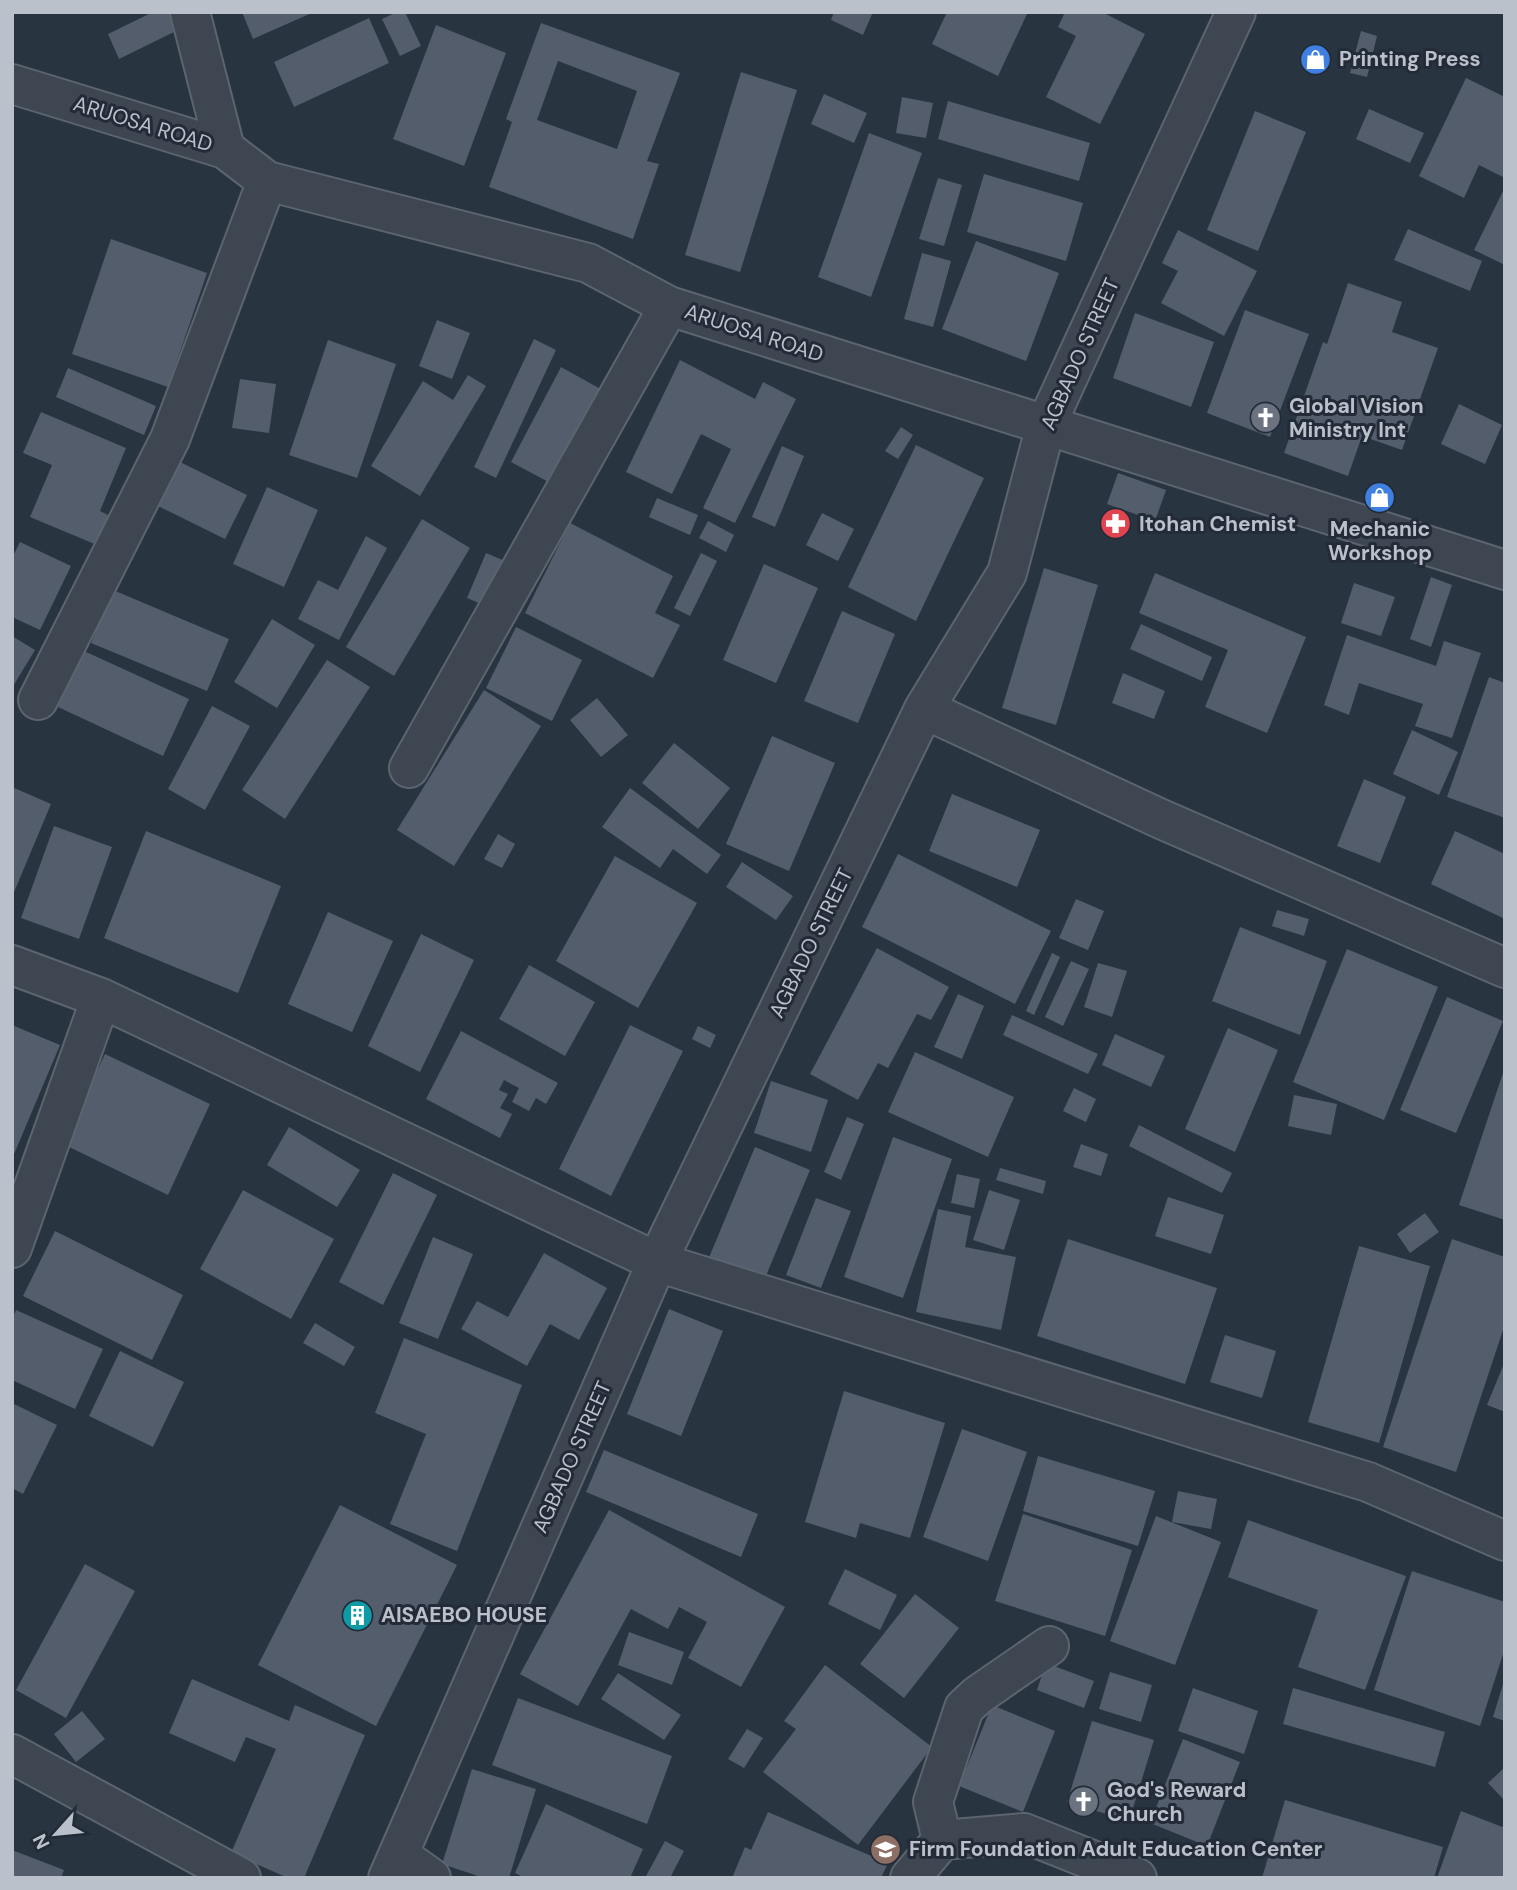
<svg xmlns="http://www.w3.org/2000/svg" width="1517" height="1890" font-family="'DM Sans',sans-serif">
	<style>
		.building { fill: #535d6c; fill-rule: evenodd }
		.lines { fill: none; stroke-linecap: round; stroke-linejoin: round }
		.street-casing { stroke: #5c646f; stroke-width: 42 }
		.street { stroke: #3d4651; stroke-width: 38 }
		.labels { text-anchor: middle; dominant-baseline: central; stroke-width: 6; stroke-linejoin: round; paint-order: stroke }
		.poi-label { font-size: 21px; font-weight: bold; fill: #bbc1cb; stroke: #222b37; text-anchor: start }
		.street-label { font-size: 21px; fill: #bbc1cb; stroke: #222b37 }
	</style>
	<rect width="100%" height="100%" fill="#293441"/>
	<path class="building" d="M153,12H169L178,30L119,59L108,34Z
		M242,12H314L253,39Z
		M397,12H405L421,46L400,56L382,19Z
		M834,12H873L863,35L831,20Z
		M947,12H1028L998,76L932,44Z
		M1065,12H1102L1145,34L1100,124L1046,97L1076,36L1058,27Z
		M369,18L389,63L294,107L274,62Z
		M541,23L680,73L647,161L659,164L633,239L489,187L512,122L506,119ZM558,61L637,91L617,149L537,120Z
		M436,25L506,53L464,166L393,139Z
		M1361,31L1377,36L1367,77L1350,73Z
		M741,72L797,90L740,272L685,255Z
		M1466,78L1505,97V178L1479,165L1464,198L1419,176Z
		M824,94L867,113L854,143L811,124Z
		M902,97L933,103L926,138L896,133Z
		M948,101L1090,143L1079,181L938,139Z
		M1369,109L1424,133L1410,163L1356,139Z
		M1255,111L1306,132L1258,251L1207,230Z
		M869,133L922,153L871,297L818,277Z
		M984,174L1083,203L1066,261L967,232Z
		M938,178L962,185L944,246L919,239Z
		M1505,187V265L1474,250Z
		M1408,229L1482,261L1470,291L1394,260Z
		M1178,230L1257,271L1224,336L1161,303L1178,271L1162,263Z
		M111,239L207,273L168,387L72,354Z
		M976,241L1059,273L1026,361L942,329Z
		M922,253L951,261L933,327L904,319Z
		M1348,283L1402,302L1392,332L1438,348L1402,450L1362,436L1348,476L1284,453L1323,342L1327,344Z
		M1245,310L1309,334L1270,437L1207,413Z
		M1135,313L1214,342L1191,407L1113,378Z
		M437,320L470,333L452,379L419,366Z
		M534,339L556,350L496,478L474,467Z
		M328,340L396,364L357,478L289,455Z
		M680,360L755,399L763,382L796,399L735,523L703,508L731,449L701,434L672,494L626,472Z
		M561,367L606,392L556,486L511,462Z
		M68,368L156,406L144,435L56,397Z
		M468,375L486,386L420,496L371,466L423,381L453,400Z
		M240,379L276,384L269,433L232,428Z
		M1459,404L1502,425L1485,464L1441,444Z
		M41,412L126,448L100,511L116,519L104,548L30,517L52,465L23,453Z
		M901,427L913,435L898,459L885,451Z
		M916,445L984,478L916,621L848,587Z
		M782,446L804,456L775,527L752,517Z
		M176,460L247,495L225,539L154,504Z
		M1118,473L1166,490L1155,521L1107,504Z
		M267,487L318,510L284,587L233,564Z
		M657,498L698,515L690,535L649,517Z
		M822,513L854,529L838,561L806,545Z
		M422,519L470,548L394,676L346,647Z
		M708,521L734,535L726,552L699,538Z
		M570,523L673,576L655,613L680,625L653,678L525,613Z
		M366,536L387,548L339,640L298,619L318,580L338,590Z
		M20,542L71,566L40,630L12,617V558Z
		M486,553L505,561L486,606L467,598Z
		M701,553L717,561L690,616L674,608Z
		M764,564L818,588L776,683L723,660Z
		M1044,568L1098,585L1056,725L1002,708Z
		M1155,573L1306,637L1267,733L1205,707L1228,650L1139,613Z
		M1431,577L1452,585L1431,647L1410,639Z
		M1354,583L1395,597L1381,636L1341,623Z
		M113,590L229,639L207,691L91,643Z
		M842,611L895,634L858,723L804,701Z
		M272,619L315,645L277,708L234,682Z
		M1141,624L1212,657L1202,681L1130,649Z
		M516,627L582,660L552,721L486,688Z
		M1347,635L1436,666L1444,641L1481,653L1452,738L1415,726L1423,704L1359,683L1349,715L1324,705Z
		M12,636L35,650L12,688Z
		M84,651L189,699L163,756L58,707Z
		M327,660L370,687L285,819L242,790Z
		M1123,673L1165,691L1154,719L1112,703Z
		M1489,677L1505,683V818L1447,797Z
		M484,690L541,726L454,866L397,830Z
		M597,698L628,735L601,757L570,720Z
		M212,706L250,726L205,810L168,789Z
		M1412,730L1458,752L1439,795L1393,774Z
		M772,736L835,763L789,871L726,844Z
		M674,743L730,788L698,829L642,783Z
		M1364,779L1406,797L1380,863L1337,846Z
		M12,787L51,804L12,897Z
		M630,788L721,855L707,874L673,849L660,868L602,827Z
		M952,794L1040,830L1017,887L929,851Z
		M54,826L112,847L79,939L21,918Z
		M146,831L281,886L238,993L104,938Z
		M1455,831L1505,854V919L1431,884Z
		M498,834L515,844L502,868L484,859Z
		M898,854L1051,931L1015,1004L862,927Z
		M615,856L697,903L638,1008L556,961Z
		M742,862L793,896L776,920L726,887Z
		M1076,899L1104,911L1088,950L1059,938Z
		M1277,910L1309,919L1304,936L1272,926Z
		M328,912L393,941L352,1032L288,1004Z
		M1240,927L1327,961L1300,1035L1212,1001Z
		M421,934L474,960L420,1072L368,1046Z
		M877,948L949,987L931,1020L917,1014L888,1068L878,1063L858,1100L810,1074Z
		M1347,949L1438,987L1384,1120L1293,1082Z
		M1052,953L1060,957L1034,1015L1026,1011Z
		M1071,961L1089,969L1063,1026L1045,1017Z
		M1098,963L1127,971L1112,1017L1084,1007Z
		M529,965L595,1002L565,1056L499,1019Z
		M958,994L984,1006L962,1059L934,1047Z
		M1447,997L1503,1021L1456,1133L1400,1110Z
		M1012,1015L1098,1054L1088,1074L1003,1035Z
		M12,1025L60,1045L12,1159Z
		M630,1025L683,1051L611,1196L559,1169Z
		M698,1026L716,1035L710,1048L692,1039Z
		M1228,1028L1278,1050L1235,1152L1185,1129Z
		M461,1031L558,1083L546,1104L536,1098L529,1111L512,1102L519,1088L504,1080L499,1090L508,1094L500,1108L512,1114L500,1138L426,1099Z
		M1115,1034L1165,1056L1151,1087L1102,1065Z
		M915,1052L1014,1097L988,1157L888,1112Z
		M105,1054L210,1104L168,1195L63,1144Z
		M1505,1067V1220L1459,1205Z
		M771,1081L828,1100L811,1152L754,1133Z
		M1074,1088L1096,1099L1086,1122L1063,1111Z
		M1294,1095L1337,1104L1331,1135L1288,1126Z
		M847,1117L864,1124L841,1180L824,1172Z
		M1139,1125L1232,1173L1222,1193L1129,1146Z
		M289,1127L360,1170L337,1207L267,1165Z
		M893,1137L952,1159L903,1298L844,1277Z
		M1081,1144L1108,1154L1101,1176L1073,1167Z
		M755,1147L810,1170L763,1283L708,1260Z
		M1000,1168L1046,1181L1043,1194L996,1180Z
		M393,1173L437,1195L383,1305L339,1282Z
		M957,1174L980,1179L974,1208L951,1203Z
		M243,1190L334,1239L291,1319L200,1269Z
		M989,1190L1020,1200L1004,1250L973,1240Z
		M1168,1197L1224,1215L1211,1254L1155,1236Z
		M816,1198L851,1211L821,1288L786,1275Z
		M938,1209L971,1216L965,1247L1016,1257L1001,1330L916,1312Z
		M1425,1213L1439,1232L1410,1253L1397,1234Z
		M55,1231L183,1295L152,1360L23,1296Z
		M433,1237L473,1254L438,1339L399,1323Z
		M1068,1239L1217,1288L1185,1384L1037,1336Z
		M1452,1239L1505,1257V1324L1456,1472L1383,1447Z
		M1359,1246L1430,1266L1379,1443L1308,1422Z
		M544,1253L607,1288L579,1340L550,1324L527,1366L461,1329L477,1301L508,1317Z
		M669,1309L723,1331L681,1436L627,1414Z
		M16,1310L103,1349L75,1409L12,1380V1319Z
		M315,1323L355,1347L344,1366L303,1343Z
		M1225,1335L1276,1351L1262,1398L1210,1382Z
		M404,1338L522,1385L457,1551L390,1524L426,1434L375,1413Z
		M120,1351L184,1382L153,1447L89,1416Z
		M1505,1361V1412L1487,1405Z
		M844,1391L945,1423L910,1538L860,1523L856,1538L805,1522Z
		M12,1403L57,1425L23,1494L12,1488Z
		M962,1429L1027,1452L988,1561L923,1537Z
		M604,1450L758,1514L741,1557L586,1492Z
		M1038,1456L1155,1491L1138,1546L1023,1511Z
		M1178,1491L1217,1499L1211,1529L1172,1522Z
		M340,1505L457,1565L376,1726L258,1665Z
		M609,1510L785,1607L741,1687L688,1658L707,1622L679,1607L668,1629L631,1609L578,1706L520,1674Z
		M1023,1514L1132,1550L1105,1636L995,1601Z
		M1156,1516L1221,1542L1175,1665L1110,1641Z
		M1248,1520L1406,1576L1365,1690L1298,1667L1318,1610L1228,1577Z
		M85,1564L135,1591L66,1718L16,1690Z
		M845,1569L897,1595L880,1630L828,1604Z
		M1412,1571L1505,1602V1648L1480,1726L1374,1690Z
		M915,1594L959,1628L904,1698L860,1664Z
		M629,1632L684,1652L672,1685L618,1665Z
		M1046,1663L1094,1681L1084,1708L1037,1690Z
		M825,1665L932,1747L858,1845L763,1772L796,1729L784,1721Z
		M1110,1672L1152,1685L1141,1722L1099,1709Z
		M618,1673L681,1715L664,1740L601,1699Z
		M192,1679L289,1721L295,1705L365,1735L304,1878H288L231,1853L276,1749L246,1737L235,1762L169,1733Z
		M1504,1681H1505V1721L1493,1717Z
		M1193,1688L1258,1711L1244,1754L1178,1731Z
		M1293,1688L1445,1732L1435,1767L1283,1724Z
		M518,1698L672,1756L647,1824L492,1765Z
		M992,1705L1055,1731L1023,1812L959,1786Z
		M82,1711L105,1739L76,1762L54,1734Z
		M1092,1721L1154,1740L1129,1821L1067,1802Z
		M747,1729L763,1738L744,1768L728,1759Z
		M1183,1739L1240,1762L1207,1846L1150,1823Z
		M1505,1767V1801L1488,1783Z
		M472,1769L536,1789L509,1878H484L442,1864Z
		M1285,1800L1443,1847L1434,1878H1262Z
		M546,1804L643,1849L630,1878H525L515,1873Z
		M1461,1811L1505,1828L1504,1878H1437Z
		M768,1812L888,1863L881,1878H732L745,1847L751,1850Z
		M665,1841L684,1851L670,1878H645Z
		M12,1850L64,1870L61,1878H12Z"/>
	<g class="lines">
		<defs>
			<path id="street" d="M190,12L225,149
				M12,84L225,149L267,181L588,263L669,306L1505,570
				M38,700L170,439L267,181
				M924,709L1161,819L1505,968
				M409,768L669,306
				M12,965L101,998L657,1262L1368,1482L1505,1541
				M12,1248L101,998
				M12,1754L241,1878
				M942,1840L933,1802L964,1708L978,1695L1049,1646
				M399,1855L431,1878
				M388,1878L657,1262L924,709L1007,573L1046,425L1236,12
				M910,1878L942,1840L1024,1833L1137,1878"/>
		</defs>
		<use href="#street" class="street-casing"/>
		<use href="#street" class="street"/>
	</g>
	<defs>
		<symbol id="shop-disc" viewBox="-11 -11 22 22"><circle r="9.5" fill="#3f7fe0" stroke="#222b37"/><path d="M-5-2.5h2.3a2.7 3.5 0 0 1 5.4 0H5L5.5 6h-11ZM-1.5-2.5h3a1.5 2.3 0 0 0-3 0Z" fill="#fff"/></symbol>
		<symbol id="church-disc" viewBox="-11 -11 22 22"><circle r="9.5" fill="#6b7280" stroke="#222b37"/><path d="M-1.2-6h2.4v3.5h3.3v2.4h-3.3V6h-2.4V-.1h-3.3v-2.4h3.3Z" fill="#fff"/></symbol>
		<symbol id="pharmacy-disc" viewBox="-11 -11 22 22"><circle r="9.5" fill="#e0444e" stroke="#222b37"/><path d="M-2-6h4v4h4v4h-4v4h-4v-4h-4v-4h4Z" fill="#fff"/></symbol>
		<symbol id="building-disc" viewBox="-11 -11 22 22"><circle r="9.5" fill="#0f9aa8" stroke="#222b37"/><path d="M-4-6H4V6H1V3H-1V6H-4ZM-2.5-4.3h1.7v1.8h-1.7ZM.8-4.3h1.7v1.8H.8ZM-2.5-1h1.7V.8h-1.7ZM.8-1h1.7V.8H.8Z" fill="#fff"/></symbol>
		<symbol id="school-disc" viewBox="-11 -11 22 22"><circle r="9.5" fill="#8d6e63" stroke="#222b37"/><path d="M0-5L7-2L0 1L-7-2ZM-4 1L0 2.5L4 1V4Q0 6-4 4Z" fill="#fff"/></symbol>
	</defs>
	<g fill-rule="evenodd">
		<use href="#shop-disc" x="1298" y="42" width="35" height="35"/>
		<use href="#church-disc" x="1248" y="400" width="35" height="35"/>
		<use href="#shop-disc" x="1362" y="480" width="35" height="35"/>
		<use href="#pharmacy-disc" x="1098" y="506" width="35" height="35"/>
		<use href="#building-disc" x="340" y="1598" width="35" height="35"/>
		<use href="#church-disc" x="1066" y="1784" width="35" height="35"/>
		<use href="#school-disc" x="868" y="1832" width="35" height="35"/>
	</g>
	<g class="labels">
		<g class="poi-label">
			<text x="1339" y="59">Printing Press</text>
			<text x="1289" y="406">Global Vision<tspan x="1289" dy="24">Ministry Int</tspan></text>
			<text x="1139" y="524">Itohan Chemist</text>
			<text x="1380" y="529" text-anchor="middle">Mechanic<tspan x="1380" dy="24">Workshop</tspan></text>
			<text x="381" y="1615">AISAEBO HOUSE</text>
			<text x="1107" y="1790">God's Reward<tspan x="1107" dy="24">Church</tspan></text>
			<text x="909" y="1849">Firm Foundation Adult Education Center</text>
		</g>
		<g class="street-label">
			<text transform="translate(143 124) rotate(17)">ARUOSA ROAD</text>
			<text transform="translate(754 333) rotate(18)">ARUOSA ROAD</text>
			<text transform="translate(1080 354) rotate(-66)">AGBADO STREET</text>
			<text transform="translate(811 943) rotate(-64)">AGBADO STREET</text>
			<text transform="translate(572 1457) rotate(-66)">AGBADO STREET</text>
		</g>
	</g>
	<rect width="1517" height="1890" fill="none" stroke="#bbc1cb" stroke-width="28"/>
	<g transform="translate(56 1834) rotate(243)" stroke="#222b37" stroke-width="5" paint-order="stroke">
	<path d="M0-5L12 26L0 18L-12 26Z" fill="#bbc1cb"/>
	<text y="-10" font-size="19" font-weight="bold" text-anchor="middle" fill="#bbc1cb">N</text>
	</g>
</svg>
